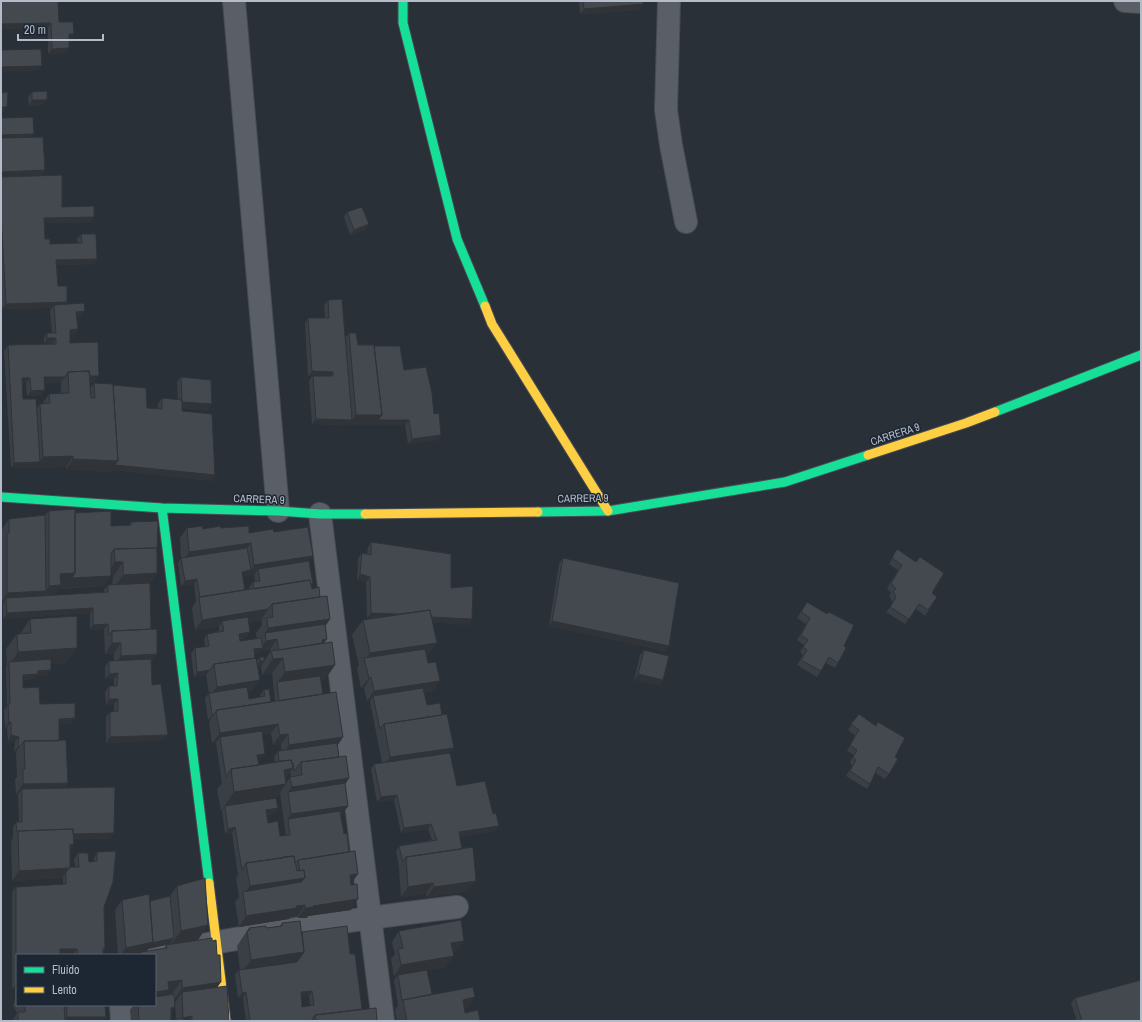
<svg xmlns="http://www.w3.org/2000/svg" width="1142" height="1022" font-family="'Archivo Narrow',sans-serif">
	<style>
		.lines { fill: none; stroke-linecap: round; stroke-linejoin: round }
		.street-casing { stroke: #484c53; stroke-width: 24 }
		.fast-casing { stroke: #484c53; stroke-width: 11 }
		.slow-casing { stroke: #484c53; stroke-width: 11 }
		.street { stroke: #5a5e66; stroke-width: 22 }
		.fast { stroke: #16e098; stroke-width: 9 }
		.slow { stroke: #ffcf43; stroke-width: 9 }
		.wall { fill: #3a3f45; fill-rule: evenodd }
		.shaded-wall { fill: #303338 }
		.building { fill: #444950; stroke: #303338; fill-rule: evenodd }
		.labels { text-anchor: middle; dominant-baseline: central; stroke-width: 3; stroke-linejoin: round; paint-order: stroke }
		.street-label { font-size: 11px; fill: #b4bcc9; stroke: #1d2633 }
	</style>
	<rect width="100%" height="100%" fill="#2a3038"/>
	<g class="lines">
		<defs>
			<path id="street" d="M234,1L278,511
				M669,1L666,110L671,145L686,222
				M1125,1L1141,2
				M320,514L383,1021
				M152,955C253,934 355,919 457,907
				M121,1005L122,1021"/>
			<path id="fast" d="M403,1V23L457,239L485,306
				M995,412L1141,355
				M1,497L162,508L278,511L320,514H365
				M162,508L209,883
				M538,512L608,511L785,482L868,455"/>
			<path id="slow" d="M485,306L492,324L608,511
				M868,455L966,423L995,412
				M365,514L538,512
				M209,883L226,1021"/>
		</defs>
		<use href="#street" class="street-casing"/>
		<use href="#fast" class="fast-casing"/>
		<use href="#slow" class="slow-casing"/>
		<use href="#street" class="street"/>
		<use href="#fast" class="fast"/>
		<use href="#slow" class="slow"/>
	</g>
	<path class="wall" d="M1,1H63H58L59,22L70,39H69V48L65,53L48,54V28L1,29Z
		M579,1H643L639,10L580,14Z
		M32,92L43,105L29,106L28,97Z
		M1,118L31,137L45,170L41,176L62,207L91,222L44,223L45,239L50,244L78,243L77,239L81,234L97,259L93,264L57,265L58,286L67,302L66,304L81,317H77L78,329L74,334L70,335V343L96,381L90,382V389L94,383L147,408L158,409V404L162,398L178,400L177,382L181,377L208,410L182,408V411L215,475L212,481L112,470L110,472L66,469V467L11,468L4,351L8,345L50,344H44V338L47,333H52L50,310L52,308L2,309L1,288ZM61,382V393L49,394L42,404H40L37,408L23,399V383H26L27,396L41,395L44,383Z
		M347,212L369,224L365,230L350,235L344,217Z
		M328,300L345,338L349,333L358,345L374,346L404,370L434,414L441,435L438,440L408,444L405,425H349L312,424L309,381L312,376H308L305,323L308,318H325L324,305Z
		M49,511L75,513L111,526L129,525L131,522L157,552V573L150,583L152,685L168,735L164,740L106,743V717L110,712H114V704L106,705L105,692L109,686H114V679H105V666L109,661H114V653L105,654L104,629L90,630V613L3,619V604H1V542L2,541V529L9,519L45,515ZM110,577H113L112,584L108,585L104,590V592L54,595L58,589L104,586Z
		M187,528L203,529L221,528L249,533L274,532L309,561L312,589L320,597L330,619L325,626L327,639L324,643L325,680H321L323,694L337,745L339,757L349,778L345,784L348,806L341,816L351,884V910L308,916L307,918H298V916L291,917L289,919L239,927L235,902L239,897L236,878L238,875L232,833L225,834L222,811H221L217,789L222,783L216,743H212L209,723L210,720H208L205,698L209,693L206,675L194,677L191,654L195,648L205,647L204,639L207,634L219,631V626L195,630L192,608L196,601L194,584L181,586L178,563L181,558L180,538ZM254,575L255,581L253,582L249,587V589L245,590L243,576ZM261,620L262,625L256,633L257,639L240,641V639L246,638L249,622ZM270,650V652L264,661L260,657L257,661L255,658L254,654L259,653L260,651ZM261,666L262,675L272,673L275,701L271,702L264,690L260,695L261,697L249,699L248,691L253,690L258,667ZM271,734L273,745L281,744V751H278L274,757L275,762L259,765L258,759H262L263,735ZM290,772L291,776L286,783L285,779ZM280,793L286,836H280L268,823L267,815L274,813L278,808L276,798Z
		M371,542L451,588L472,619L468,625L432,622L437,643L426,657L433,691L424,693L427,705L450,753L457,786L493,814L499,826L495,831L460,837L468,891L426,897V894L401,897L399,868L396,851L399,846L432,840L428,829L401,833L394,800L377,802L371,769L374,764L382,763L370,701H367L364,688H361L357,668L359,666L352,635L363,620L373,618H367L366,582L357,580L358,558L362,553L367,554L368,547Z
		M897,549L916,562L920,557L932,593L937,597L925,616L916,609L905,624L886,612L893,603L889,596L891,593L887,588L898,570L889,564Z
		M563,558L665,651L549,626L559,564Z
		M807,602L844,646L838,663L835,668L826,663L817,677L797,665L803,655L800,652L804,645L797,640L806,624L797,618Z
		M30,619L66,663L51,664L48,675L36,676L34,679L23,680V688L40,704L75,718L71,724H59V741L68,783L64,788L114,833L110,839H74V844L70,850V867H75L74,859L78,853L89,862H94V858L97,852L104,907L105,948L103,952V955H74L73,954L17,955V1005H105L103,1021H12L17,1013L13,1005L15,1000V989H12V892L16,887L63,884V878L12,881L11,841L13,838V827L16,822H19L18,794H16L15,779L17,777L16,752H14L15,742L8,741L7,727L5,728L4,710L7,706L6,667L7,665L6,649L17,634H20Z
		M644,650L663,680L659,685L634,680L640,655Z
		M859,714L895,757L889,774L885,779L875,773L870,784L867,789L846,776L852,766L850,762L854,755L847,751L855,735L848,730Z
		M177,886L198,940L218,987L229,1021H131L130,1010L133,1006V1005H155V955H140L141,953L133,955H118L115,910L122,900L150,901L170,896ZM170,944V945H166L164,949L146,952L148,949ZM175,1003L176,1019L171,1020V1013Z
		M282,923L350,954L362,1009L377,1021H246L243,998H238L235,975L239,970H240L237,946L249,928H266L280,926ZM309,996L310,1006L302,1007L301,997Z
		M399,931L457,951L453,952L446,967L427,970L432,994L475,997L468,1008H465V1013L479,1021H397L395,1010L398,1005L394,980L398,975L394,976L391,959L395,954L392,942Z
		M1075,998L1141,1021H1077L1071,1003Z"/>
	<path class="shaded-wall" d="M643,4L639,10L580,14L584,9Z
		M51,23L48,28L1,29V24Z
		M69,34H74L70,39L65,40Z
		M69,48L65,53L48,54L52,49Z
		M42,66L38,71L1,72V67Z
		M32,100H47L43,105L29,106Z
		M1,107H7L4,112H1Z
		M34,134L30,139L1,140V135Z
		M45,170L38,181L1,182V172Z
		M94,217L91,222L40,223L44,218Z
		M369,224L365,230L350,235L354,230Z
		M97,259L93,264L53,265L56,260Z
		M67,302L64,307L54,305L52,308L2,309L6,304Z
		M85,311L81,317L73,318L76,312Z
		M78,329L74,334L66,335L70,330Z
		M47,338H56L52,344H44Z
		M312,371L333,372L330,377L308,376Z
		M99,376L96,381L69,382L68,377Z
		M44,377H65L61,382L40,383Z
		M22,378H30L26,383H19Z
		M45,390L41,395L27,396L31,391Z
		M182,402L212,404L208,410L178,407Z
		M356,415H382L409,420L405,425H349L312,424L316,419L352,420Z
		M441,435L438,440L408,444L412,439Z
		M73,456L66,467L11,468L14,463L40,462L43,457Z
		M73,459L118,461L215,475L212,481L112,470L110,472L66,469Z
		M251,543L243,553L182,563L189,552Z
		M313,556L305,566L258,569L254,575L239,577L242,572L251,570L254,565Z
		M115,562H123L113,577H110L104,586L65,588L72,578L105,576Z
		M75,573L65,588L58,589L50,601L6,598L3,604H1V603L7,593L46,591L49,586L60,574Z
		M157,573L146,588L112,590L123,575Z
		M360,574L370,577L366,582L357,580Z
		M197,579L194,584L181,586L185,581Z
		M93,608L90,613L3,619L7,613Z
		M268,609L261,620L223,626L222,621L219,626L195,630L202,620Z
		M371,613L472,619L468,625L367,618Z
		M330,619L320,634L277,639L270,650L260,651L259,653L250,655L254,649L261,648L266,641L265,633L268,628Z
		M552,621L669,646L665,651L549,626Z
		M108,624L104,629L90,630L93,625Z
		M250,632L246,638L235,639L239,634Z
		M327,639L320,648L283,658L272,673L262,675L273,659Z
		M112,643H121L114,653L105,654Z
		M437,643L426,658L365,660L370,653Z
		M77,648L66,663L9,667V665L18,652Z
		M157,654L150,664L114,666L121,656Z
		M260,661H264L261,666L256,667Z
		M335,665L325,680L277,687V683L285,672Z
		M51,670L48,675L36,676L34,679L20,680L23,675L38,671Z
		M210,670L206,675L194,677L197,672Z
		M118,673L114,679H105L109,674Z
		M638,674L663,680L659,685L634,680Z
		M371,677L364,688H361L369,678Z
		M260,680L253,690L209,697L217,687Z
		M440,681L433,691L374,700L373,696L370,701H367L374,691Z
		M109,699H118L114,704L106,705Z
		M212,715H213L210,720H208Z
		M75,718L71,724H55L59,719Z
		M9,722H11L7,727L5,728Z
		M278,724L271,734L220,742V737L216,743H212L220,733Z
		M288,734L281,744L273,745L280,735Z
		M11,735L19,737L15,742L8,741Z
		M168,735L164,740L106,743L110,737Z
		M343,737L336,748L282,756L289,745Z
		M20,746L16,752H14L18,747Z
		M454,748L446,758L383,768L390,757Z
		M265,754L262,759L254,760L257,755Z
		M293,768L281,785L286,784L272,804L225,806L222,811H221L234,792L284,770Z
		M349,778L339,794L288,792L292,787Z
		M68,783L60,793L22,789L18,794H16L23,784Z
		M397,795L394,800L377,802L381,797Z
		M348,806L341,816L288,819L291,814Z
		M278,808L274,813L262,815L266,810Z
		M431,824L428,829L401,833L404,828Z
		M499,826L495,831L455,838L459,832Z
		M235,827L232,833L225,834L228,829Z
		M114,833L110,839L18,841V835Z
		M74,844L66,855L70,845Z
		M70,868L62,878L12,881L19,871Z
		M358,874L351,884L350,875Z
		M305,878L294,893L243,896L250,886Z
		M476,881L468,891L426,897L434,887Z
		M433,883L426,894L401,897L408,887Z
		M358,899L351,910L308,916L307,918H298L305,908L313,906Z
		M305,905L298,916L291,917L289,919L239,927L246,916Z
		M208,925L198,940L170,946L181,931Z
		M174,938L170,944L148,949L146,952H141V953L133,955H121L126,948Z
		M464,941L457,951L444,953L451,943Z
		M60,949H77L73,954H56Z
		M304,952L293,967L240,975L251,960Z
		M454,956L446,967L394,976L401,965Z
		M182,980L171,995L155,1005V992L168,982Z
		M221,982L211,997L182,992L175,1003H172L182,988Z
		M16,984H17V985L15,989H12Z
		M312,991L309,996L297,998L301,992Z
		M246,992L243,998H238L242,993Z
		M475,997L468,1008L456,1010L463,1000Z
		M175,1007L168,1018L171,1008Z
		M192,1016L189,1021H181L183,1018Z
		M67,1017H106L103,1021H64Z"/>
	<path class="building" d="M1,1H58L59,22H73L74,34H69V48L52,49L51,23L1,24Z
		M583,1H643V4L584,9Z
		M41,49L42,66L1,67V50Z
		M47,91V100H32V92Z
		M8,92L7,107H1V93Z
		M33,117L34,134L1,135V118Z
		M43,137L45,170L1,172V138Z
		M62,175V207L94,206V217L44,218L45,239H50V244L82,243L81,234H96L97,259L56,260L58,286H67V302L6,304L1,215V177Z
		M362,207L369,224L354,230L347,212Z
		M342,299L352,420L316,419L313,376H333V372L312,371L308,318H329L328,300Z
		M84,303L85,311L76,312L78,329L70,330V343L98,342L99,376H90L89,371L68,372L65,377H44L45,390L31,391L30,378H22L23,399H36L40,462L14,463L8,345L56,344V338H47V333H56L54,305Z
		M349,333H356L358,345H374L382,415H356Z
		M374,346H400L404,370L426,367L432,393L434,414L439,413L441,435L412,439L409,420H378L382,415Z
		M89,371L91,398H95L94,383L113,384L118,461L73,459V456L43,457L40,404L50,403L49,394L69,393L68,372Z
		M181,377L211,380L212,404L182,402V411L212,414L215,475L115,465L118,461L113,385L146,388L147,408L162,409V398L182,400V402Z
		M75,509V573L60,574L61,585L49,586V511Z
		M111,511V526L131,525V522L158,521L157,552V548L114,549L111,554V576L72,578L75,573V513Z
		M45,515L46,591L7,593V533H9V519Z
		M202,526L203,529L220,526L221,528L249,526V533L273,529L274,532L308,527L313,556L254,565L251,543L189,552L187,528Z
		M371,542L451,554V588L473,586L472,619L431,617L430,610L399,614L371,613L370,577L360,574L362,553L371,555Z
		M157,548V573L123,575V562H115L114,549Z
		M247,548L251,570L242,572L245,590L200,597L197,579L185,581L181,558Z
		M897,549L916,562L920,557L944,573L932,593L937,597L928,610L919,604L909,619L890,607L896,597L893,591L896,589L891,583L902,565L892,558Z
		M563,558L679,583L669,646L552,621Z
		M309,561L313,584H311L310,580L254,589L253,582L260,581L258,569Z
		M310,580L312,589L319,587L320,597L272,604L268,609L202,620L199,597Z
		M150,583L151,629L112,631L109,636L108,624L93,625V608L7,613L6,598L108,592V585Z
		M327,596L330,619L268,628L267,618L273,617L272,604Z
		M807,602L827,614L829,612L854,625L844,646L846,648L838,663L829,657L821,671L801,660L807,650L803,647L808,640L801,635L810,618L801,612Z
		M430,610L437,643L370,653L363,620Z
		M77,616V648L18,652L17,634L31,633L30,619Z
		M248,617L250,632L239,634L240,641L261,638L263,648L254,649L255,658L214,664L210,670L197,672L195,648L209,646L207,634L224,631L222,621Z
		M325,624L327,639L322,640L323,643L279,650L277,639L266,641L265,633Z
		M157,629V654L121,656V643H112V631Z
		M332,642L335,665L285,672L283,658L273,659L271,651Z
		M425,649L428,663L436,662L440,681L374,691L371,677L369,678L364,658Z
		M644,650L669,656L663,680L638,674Z
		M260,657H264V661H260Z
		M256,658L260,680L217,687L214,664Z
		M51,659V670L38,671V674L23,675V688L39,687L40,704L75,703V718L59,719V741H24L20,746L18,747L19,737L11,735V722H9L8,704H10L9,662Z
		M151,659L152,685L161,684L168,735L110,737V712L118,711V699H109V686H117L118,673L109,674V661Z
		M320,676L323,694L279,701L277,682Z
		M247,687L249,699L265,696L264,690L269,689L271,702L217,710L213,715H212L209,693Z
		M423,688L427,705L440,703L442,715L384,724L380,729L373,696Z
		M336,692L343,737L289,745L288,734L280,735L278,724L220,733L216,712L217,710Z
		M447,714L454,748L390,757L384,724Z
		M859,714L876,726L878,722L905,738L895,757L898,759L889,774L878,767L870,784L850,771L856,760L853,757L857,750L850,745L859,730L851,724Z
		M262,731L265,754L257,755L259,765L231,769L226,777L220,737Z
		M66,740L68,783L23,784V769H25L24,741Z
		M337,743L339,757L301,762L294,771L293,763H292L291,760L279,761L278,751Z
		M450,753L457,786L485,781L493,814L496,813L499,826L459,832L462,849L406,857L403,862L399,846L437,840L431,824L404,828L397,795L381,797L374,764Z
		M346,756L349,778L292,787L290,777L302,775L301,762Z
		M291,760L293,768L284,770L286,784L234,792L231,769Z
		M345,783L348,806L291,814L288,792Z
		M115,787L114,833L73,834V829L18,831L17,833L16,822H22V789Z
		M276,798L278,808L266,810L268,823L278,821L280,836L290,835L288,819L340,811L344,834L347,833L349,852L298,860L295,863L294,856L283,857V858L246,863L242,870L235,827L228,829L225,806Z
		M73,829L74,844L70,845V868L19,871L18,831Z
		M473,847L476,881L434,887L433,883L408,887L406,857Z
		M116,851L113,882L104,907L105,948H103V955H78L77,949H60V955H17V984H16V887L66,884V872L70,867H79L78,853H88L89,862L97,861V852Z
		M355,851L358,874L350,875L351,885L357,884L358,899L313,906L314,907L305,908V905L296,906L297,908L246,916L243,892L301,882L305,878L304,870L300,871L298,860Z
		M294,856L297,871L304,870L305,878L250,886L246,863Z
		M205,878L208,925L181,931L177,886Z
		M149,894L153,942L126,948L122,900Z
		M170,896L174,938L152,943L153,942L150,901Z
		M461,920L464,941L451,943L454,956L401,965L398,949L403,948L399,931Z
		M300,921L304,952L251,960L247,931L250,930L249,928L266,926V928L282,926V923Z
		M347,926L350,954H355L362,1009L315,1015L311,1021H250L246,992L242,993L239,970L297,962L304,952L302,932ZM312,991L314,1005L302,1007L301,992Z
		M212,938V941L216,940L217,955H220L221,982L182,988V980L168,982L169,990L155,992V955H142L141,952L167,948L166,945Z
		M427,970L432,994L403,1000H402L398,975Z
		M1141,980V1021H1082L1075,998Z
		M227,986L229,1021H192V1016L183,1018L182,992Z
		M473,987L475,997L463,1000L465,1013L478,1010L480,1020L475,1021H407L403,1000Z
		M174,994L175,1007L171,1008V1020L183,1018L184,1021H139L138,1005H155V997Z
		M25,1005H64L65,1021H18V1012H25Z
		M67,1005H105L106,1017H67Z
		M376,1008L377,1021H316L315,1015Z"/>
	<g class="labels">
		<g class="street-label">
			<text transform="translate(895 434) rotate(-18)">CARRERA 9</text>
			<text transform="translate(583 498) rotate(-1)">CARRERA 9</text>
			<text transform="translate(259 499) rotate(2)">CARRERA 9</text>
		</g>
	</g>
	<rect width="1142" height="1022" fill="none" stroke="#b4bcc9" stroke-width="4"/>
	<rect x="16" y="954" width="140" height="52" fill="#1d2633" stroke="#59626f"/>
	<rect x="24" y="967" width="20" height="6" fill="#16e098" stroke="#59626f"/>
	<text x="52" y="974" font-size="12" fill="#b4bcc9">Fluido</text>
	<rect x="24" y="987" width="20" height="6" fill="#ffcf43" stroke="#59626f"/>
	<text x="52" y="994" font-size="12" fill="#b4bcc9">Lento</text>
	<path d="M18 34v6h85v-6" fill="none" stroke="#b4bcc9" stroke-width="2"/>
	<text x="24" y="34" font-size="12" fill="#b4bcc9" stroke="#1d2633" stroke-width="3" paint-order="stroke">20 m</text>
</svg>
